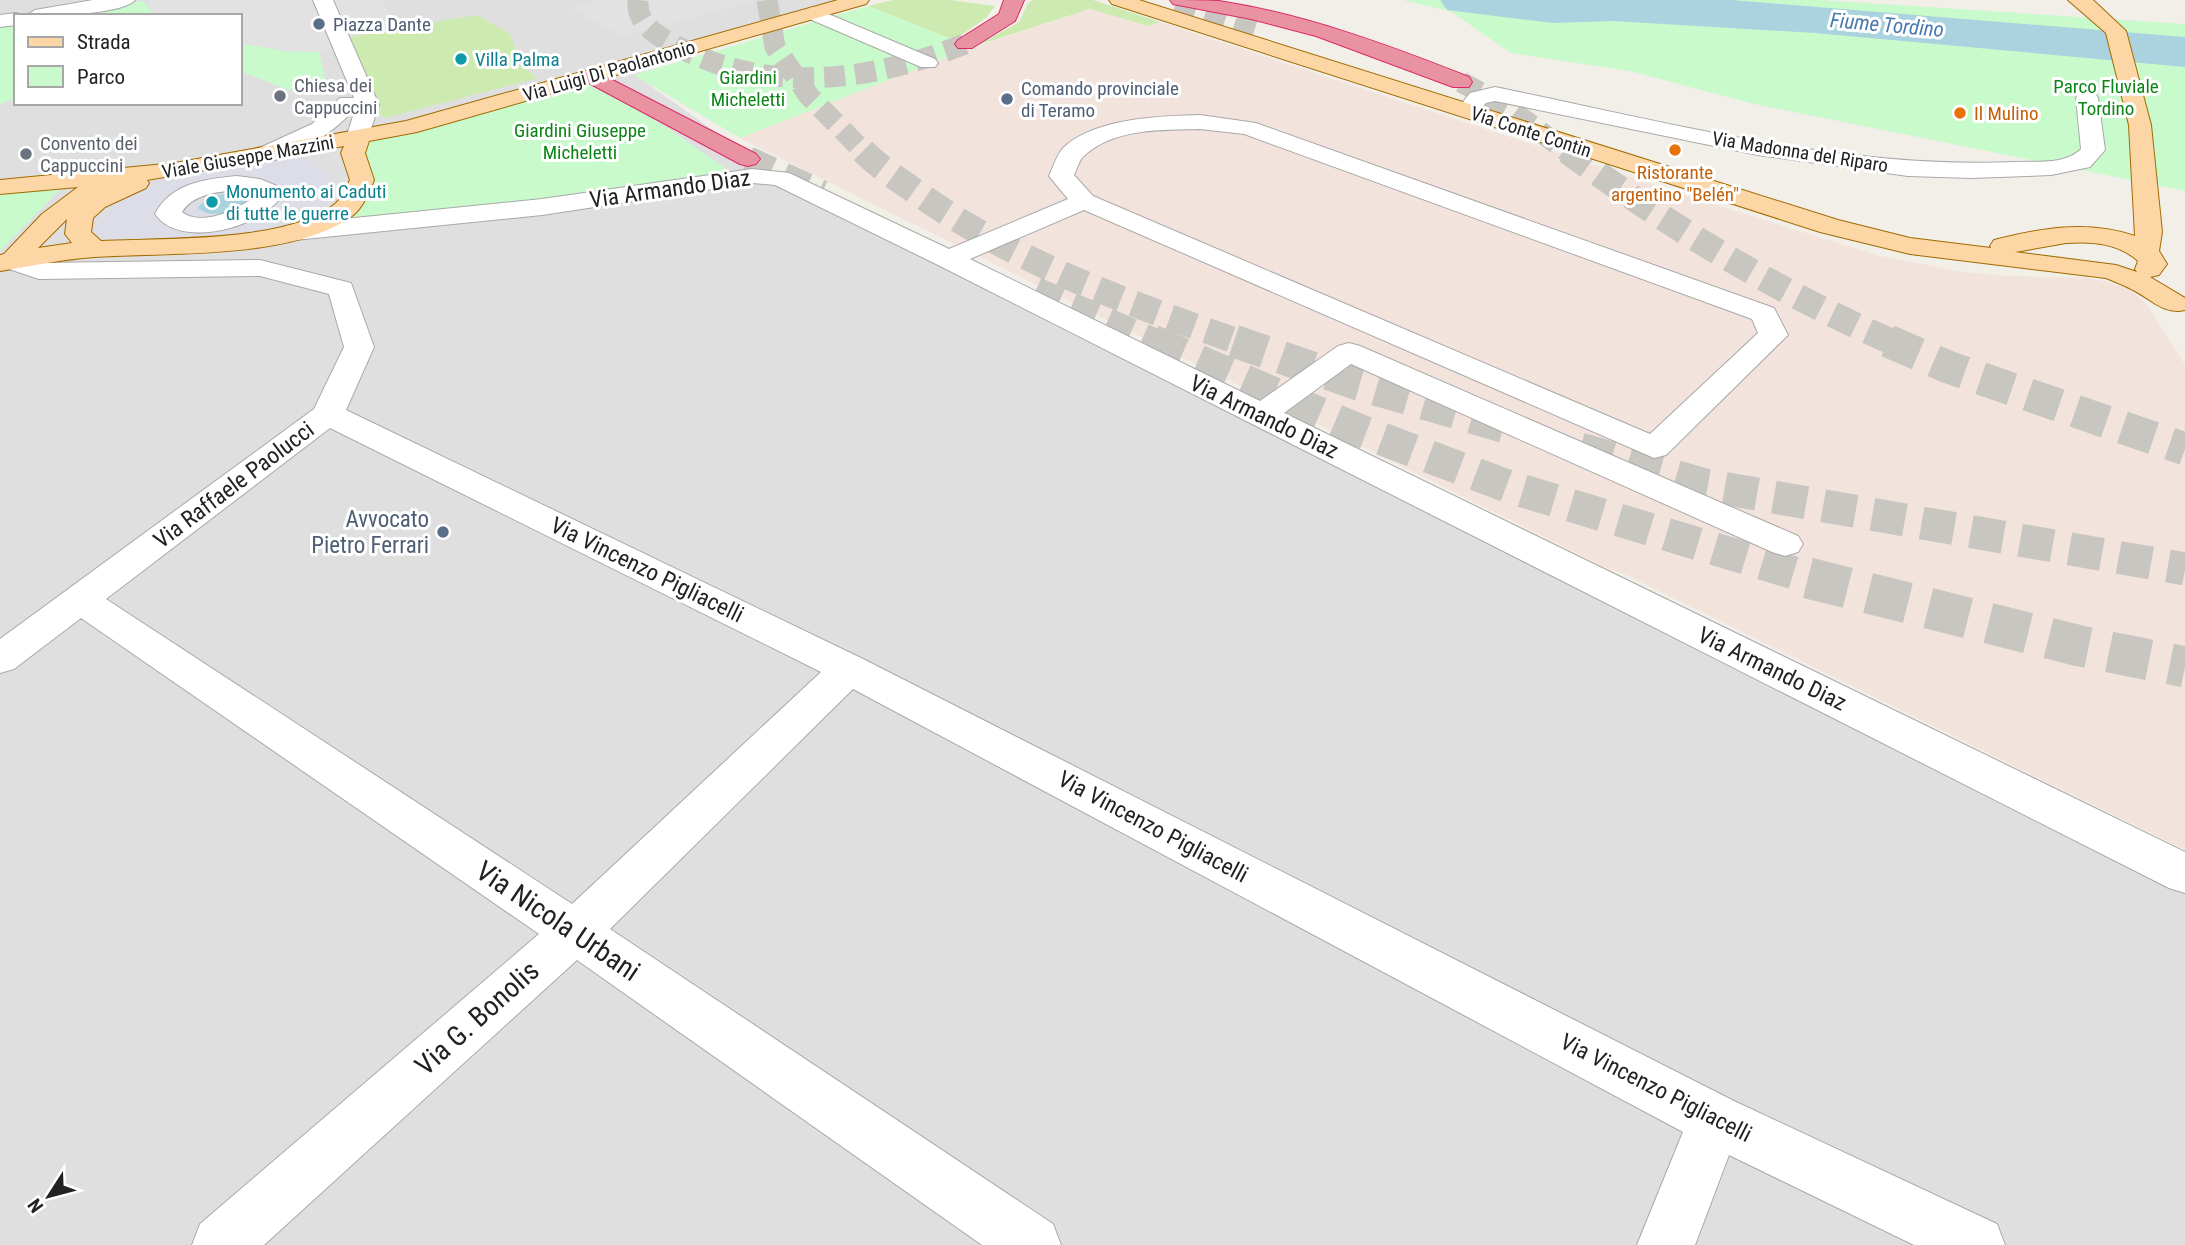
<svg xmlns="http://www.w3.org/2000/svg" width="2185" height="1245" font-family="'Roboto Condensed',sans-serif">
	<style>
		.residential { fill: #e0dfdf; fill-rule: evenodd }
		.military { fill: #f3e3dd }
		.grass { fill: #cdebb0 }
		.park { fill: #c8facc }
		.parking { fill: #e2e2e2 }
		.plaza { fill: #dddde8 }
		.water { fill: #aad3df }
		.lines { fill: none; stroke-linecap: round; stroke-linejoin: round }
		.river { fill: #aad3df; fill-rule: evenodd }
		.highway-tunnel-far3 { stroke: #c8c6c1; stroke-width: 21; stroke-dasharray: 21 10; stroke-linecap: butt }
		.highway-tunnel-far2 { stroke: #c8c6c1; stroke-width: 26; stroke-dasharray: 26 13; stroke-linecap: butt }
		.highway-tunnel-far1 { stroke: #c8c6c1; stroke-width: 33; stroke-dasharray: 33 17; stroke-linecap: butt }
		.highway-tunnel { stroke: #c8c6c1; stroke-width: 41; stroke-dasharray: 41 21; stroke-linecap: butt }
		.minor-casing { stroke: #a9a9a9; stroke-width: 2 }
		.major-casing { stroke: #a06b00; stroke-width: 2 }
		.highway-casing { stroke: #dc2a67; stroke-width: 2 }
		.minor { fill: #fff; fill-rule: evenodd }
		.major { fill: #fcd6a4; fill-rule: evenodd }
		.highway { fill: #e892a2; fill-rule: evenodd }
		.service-dot { fill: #5c6f8a; stroke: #fff; stroke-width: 2.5 }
		.culture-dot { fill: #0f9aa8; stroke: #fff; stroke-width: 2.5 }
		.worship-dot { fill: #6b7280; stroke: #fff; stroke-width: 2.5 }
		.food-dot { fill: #e8710a; stroke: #fff; stroke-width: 2.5 }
		.labels { text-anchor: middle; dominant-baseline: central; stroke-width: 6; stroke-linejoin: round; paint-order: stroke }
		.far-service-label { font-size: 19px; fill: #4e5e75; stroke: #fff; text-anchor: start }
		.far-culture-label { font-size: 19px; fill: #0d838f; stroke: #fff; text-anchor: start }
		.far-street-label { font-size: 19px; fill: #222; stroke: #fff }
		.far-park-label { font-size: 19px; fill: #0c8416; stroke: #fff }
		.far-worship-label { font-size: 19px; fill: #5b616d; stroke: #fff; text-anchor: start }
		.far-food-label { font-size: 19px; fill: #c56008; stroke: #fff; text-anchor: start }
		.far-water-label { font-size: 21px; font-style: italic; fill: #4a7aab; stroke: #fff }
		.street-label { font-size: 23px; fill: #222; stroke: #fff }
		.service-label { font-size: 23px; fill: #4e5e75; stroke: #fff; text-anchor: end }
		.near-street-label { font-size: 28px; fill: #222; stroke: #fff }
	</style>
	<rect width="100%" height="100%" fill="#f2efe9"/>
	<path class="residential" d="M0,0H849L635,75L815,202L2185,893V1245H0ZM16,16H240V103H16Z"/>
	<path class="military" d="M1090,9L1148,26L1160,22L1704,201L1880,256L1964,272L2006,276L2090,278L2128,288L2146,303L2185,365V850L1624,574L1607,568L740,138L906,70Z"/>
	<path class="grass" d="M893,0H950L995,6L986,18L954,40L868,6Z
		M1034,0H1093L1160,22L1148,26L1090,9L978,45L1019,22L1028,3Z
		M477,15L510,34L521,66L538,78L385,118L368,105L341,38Z"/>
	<path class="park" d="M1402,0H1820L2185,24V191L1754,104L1630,71L1511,53L1450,11Z
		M143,1L156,16H42Z
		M868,6L954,40L978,45L740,138L634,75Z
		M16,20V98L0,104V22Z
		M240,43L284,51L319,52L326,84L288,90L240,71Z
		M593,76L739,178L542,207L326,221L345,210L358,138Z
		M68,181L0,251V187Z"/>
	<path class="parking" d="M146,0H381L393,20L403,28L342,38L326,50L319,52L284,51L240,43V16H156Z
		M601,0H757L623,36L570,8Z"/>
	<path class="plaza" d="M290,157L310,160L334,176L328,203L304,220L287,226L233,236L130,242L102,239L92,229L121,195L134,188L158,180Z"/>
	<path class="water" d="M239,193L245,194L248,200C237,212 211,220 198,208C206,195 225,193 239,193Z"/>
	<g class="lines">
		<path class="river" d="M1440,0H1732L2185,37V67L1815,33L1613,21L1553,23L1447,10Z"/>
		<path class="highway-tunnel-far3" d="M638,0C636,22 654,34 671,43C764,96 870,82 965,44
			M767,0L775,47L809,96L865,153
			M1177,0L1262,29
			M1461,82L1507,107L1569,153"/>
		<path class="highway-tunnel-far2" d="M863,151C877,165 893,176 909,187C1007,259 1125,302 1239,342
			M1567,151C1668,226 1776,291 1892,342
			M748,159L822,193
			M1036,290L1156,342"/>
		<path class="highway-tunnel-far1" d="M1152,341L1358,430L1510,487L1814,579
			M1234,341L1358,384L1519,431
			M1888,341L1948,367L2185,449
			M1580,449L1705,485L2185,569"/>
		<path class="highway-tunnel" d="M1808,578L2080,646L2185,667"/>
		<defs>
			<path id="minor" d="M93,0H135C122,15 46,16 25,16L35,10Z
				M313,0H333L379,105L366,143H350L346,138L356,107C338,130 285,168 255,160L251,155L255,150L312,124L340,98H354Z
				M812,7L935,59L938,63L935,67H921L805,17L802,13Z
				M16,13L24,16H16V25L0,27V15Z
				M1495,87C1666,122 1840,169 2015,162C2037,161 2065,165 2081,149L2076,98L2079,93H2095L2098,98L2105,150L2090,167L2051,175L1971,178L1908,176L1758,155L1495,101L1486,103L1475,116H1459L1456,111L1470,93Z
				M1200,115L1256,123L1774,308L1788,335L1666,455L1654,458L1084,210L970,259L1260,401L1338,346L1349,343L1360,346L1798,536L1803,544L1798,552L1785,556L1772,552L1351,364L1284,413L2185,852V893L2169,888L938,265L775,185L752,183L542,215L295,240L286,238L282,232L286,226L295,224L542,199L752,169L789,173L949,249L1068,199L1049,176C1053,167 1057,154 1064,147C1096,118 1160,116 1200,115ZM1200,129L1244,134L1752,319L1758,333L1650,434L1093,196L1074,175C1077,169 1079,160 1084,156C1114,128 1162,130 1200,129Z
				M237,176L260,179L277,186L281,197C259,228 180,250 155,214C171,183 205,179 237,176ZM237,190L255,195C240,210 201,227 182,212C193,194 217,192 237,190Z
				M13,253L42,263L260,260L351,283L374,347L346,410L863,659L1734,1101L1997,1224L2005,1245H1914L1729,1155L1695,1245H1637L1683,1132L853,689L610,929L1053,1224L1061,1245H982L577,960L264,1245H192L200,1224L539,934L81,618L14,669L0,673V639L314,409L344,347L329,294L260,276L39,279L3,267L0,260L3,255ZM330,428L821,672L572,904L106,599Z"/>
			<path id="major" d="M838,0H869L866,4L417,132L369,141L365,153L374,180C369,192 363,208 352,216C292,260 168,252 95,257C63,259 32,266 0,271V255L4,254L42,214L78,187L0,194V180L175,163L406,121ZM344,146L341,153L350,180C346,188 343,197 336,203C291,243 160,238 101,241L91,232L93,218L105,207L146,188L149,183L147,180ZM67,219L65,234L72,243L38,248Z
				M1109,0H1139L1838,220L1910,238L1991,248L1990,246L1994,240C2041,228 2087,220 2135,236L2129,125L2106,33L2068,0H2093L2126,31L2151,125L2162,232L2159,251L2167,264L2159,275L2150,277L2185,298V310C2164,315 2151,299 2133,290C2124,285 2115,282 2106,278L1910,254L1820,232L1112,4ZM2066,243C2092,241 2118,243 2138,261L2135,269L2137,272L2116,265L2015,252Z"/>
			<path id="highway" d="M1004,0H1024L1015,21L972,48H958L955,44L958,40L999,14Z
				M1170,0C1186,0 1203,0 1219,1C1304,14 1388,45 1469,77L1472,82L1469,87H1453L1316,36L1251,19L1173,4Z
				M593,70L756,154L760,159L756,164L748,166L740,164L585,81L582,76L585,71Z"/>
		</defs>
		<use href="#minor" class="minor-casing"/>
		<use href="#major" class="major-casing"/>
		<use href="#highway" class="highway-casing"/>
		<use href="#minor" class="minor"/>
		<use href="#major" class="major"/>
		<use href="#highway" class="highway"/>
	</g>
	<g class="service-dot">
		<circle cx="319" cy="24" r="7"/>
		<circle cx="1007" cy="99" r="7"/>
		<circle cx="443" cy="532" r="7"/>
	</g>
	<g class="culture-dot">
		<circle cx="461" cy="59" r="7"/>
		<circle cx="212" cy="202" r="7"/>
	</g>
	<g class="worship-dot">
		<circle cx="280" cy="96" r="7"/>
		<circle cx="26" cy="154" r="7"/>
	</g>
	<g class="food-dot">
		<circle cx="1960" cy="113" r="7"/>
		<circle cx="1675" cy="150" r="7"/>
	</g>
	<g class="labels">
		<g class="far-service-label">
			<text x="333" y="24">Piazza Dante</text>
			<text x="1021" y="88">Comando provinciale<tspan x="1021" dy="22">di Teramo</tspan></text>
		</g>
		<g class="far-culture-label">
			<text x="475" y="59">Villa Palma</text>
			<text x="226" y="191">Monumento ai Caduti<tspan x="226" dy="22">di tutte le guerre</tspan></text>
		</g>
		<g class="far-street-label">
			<text transform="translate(609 71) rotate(-16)">Via Luigi Di Paolantonio</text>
			<text transform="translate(1531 132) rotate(18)">Via Conte Contin</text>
			<text transform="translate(1800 152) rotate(9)">Via Madonna del Riparo</text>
			<text transform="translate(248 157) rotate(-10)">Viale Giuseppe Mazzini</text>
		</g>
		<g class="far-park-label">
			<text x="748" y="77">Giardini<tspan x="748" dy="22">Micheletti</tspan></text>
			<text x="2106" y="86">Parco Fluviale<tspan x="2106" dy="22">Tordino</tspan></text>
			<text x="580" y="130">Giardini Giuseppe<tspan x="580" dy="22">Micheletti</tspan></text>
		</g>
		<g class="far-worship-label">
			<text x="294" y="85">Chiesa dei<tspan x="294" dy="22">Cappuccini</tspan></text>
			<text x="40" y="143">Convento dei<tspan x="40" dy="22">Cappuccini</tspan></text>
		</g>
		<g class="far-food-label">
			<text x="1974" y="113">Il Mulino</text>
			<text x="1675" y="172" text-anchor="middle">Ristorante<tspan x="1675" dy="22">argentino "Belén"</tspan></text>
		</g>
		<g class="far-water-label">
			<text transform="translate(1887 25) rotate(5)">Fiume Tordino</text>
		</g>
		<g class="street-label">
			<text transform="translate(670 189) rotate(-8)">Via Armando Diaz</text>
			<text transform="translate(1264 417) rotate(26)">Via Armando Diaz</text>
			<text transform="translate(234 485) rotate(-37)">Via Raffaele Paolucci</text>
			<text transform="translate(647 570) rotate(26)">Via Vincenzo Pigliacelli</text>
			<text transform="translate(1772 669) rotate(26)">Via Armando Diaz</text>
			<text transform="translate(1153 827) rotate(28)">Via Vincenzo Pigliacelli</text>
			<text transform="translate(1656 1088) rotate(27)">Via Vincenzo Pigliacelli</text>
		</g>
		<g class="service-label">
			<text x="429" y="519">Avvocato<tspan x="429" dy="26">Pietro Ferrari</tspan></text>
		</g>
		<g class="near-street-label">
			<text transform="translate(558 921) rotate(34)">Via Nicola Urbani</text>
			<text transform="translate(477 1018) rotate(-42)">Via G. Bonolis</text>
		</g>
	</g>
	<rect x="14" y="14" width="228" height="91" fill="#ffffff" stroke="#a7a7a7" stroke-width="2"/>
	<rect x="28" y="37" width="35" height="10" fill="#fcd6a4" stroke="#a7a7a7" stroke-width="2"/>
	<text x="77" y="49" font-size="21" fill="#222222">Strada</text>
	<rect x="28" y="66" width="35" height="21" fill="#c8facc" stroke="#a7a7a7" stroke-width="2"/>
	<text x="77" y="84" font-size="21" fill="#222222">Parco</text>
	<g transform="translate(49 1196) rotate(234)" stroke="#ffffff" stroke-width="5" paint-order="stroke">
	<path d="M0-5L12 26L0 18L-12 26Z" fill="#222222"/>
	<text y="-10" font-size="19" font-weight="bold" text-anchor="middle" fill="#222222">N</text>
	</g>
</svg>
